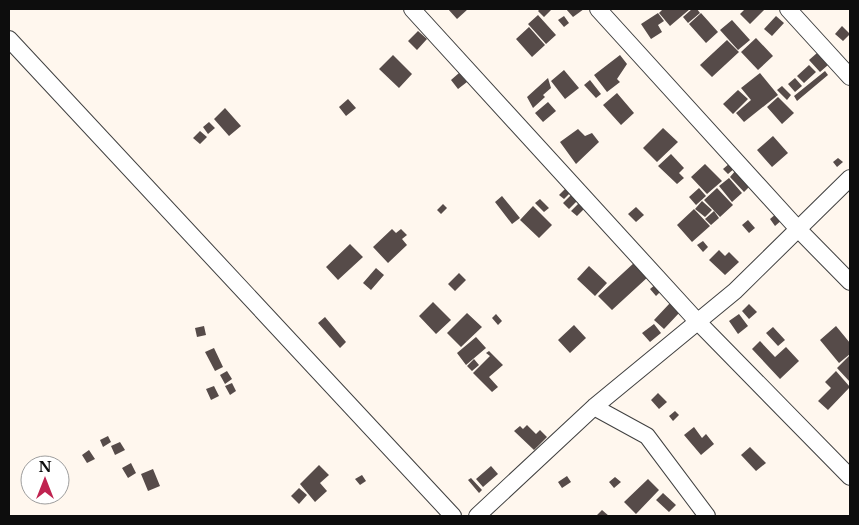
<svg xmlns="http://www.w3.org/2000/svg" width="859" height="525" font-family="'Libre Baskerville',serif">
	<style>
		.building { fill: #564b49 }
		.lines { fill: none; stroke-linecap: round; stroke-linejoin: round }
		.minor-casing { stroke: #404040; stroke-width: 18 }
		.minor { stroke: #fff; stroke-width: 16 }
	</style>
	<rect width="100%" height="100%" fill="#fff7ee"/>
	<path class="building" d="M448,9H468L457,19Z
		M540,9H550L551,10L544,17L538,11Z
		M566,9H584L573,17Z
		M663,9H690L670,26L659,13Z
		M692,9H697L700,13L688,23L683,17Z
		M745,9H765L750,24L740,14Z
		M658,13L664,21L658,25L662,32L651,39L641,24Z
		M701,13L718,32L706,43L689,24Z
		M538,15L556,35L546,44L528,24Z
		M564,16L569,23L564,27L558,20Z
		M776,16L784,23L772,36L764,29Z
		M732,20L750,40L738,50L720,30Z
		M842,26L850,34L843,41L835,34Z
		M529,27L545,45L532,57L516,39Z
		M418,31L427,39L417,50L408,41Z
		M756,38L773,56L758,70L741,52Z
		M727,40L739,52L712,77L700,65Z
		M817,53L828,65L820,72L809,60Z
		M393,55L412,74L399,88L379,69Z
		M620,55L627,64L617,79L620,82L607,92L594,75Z
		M809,65L816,72L804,83L797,76Z
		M564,70L579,88L565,99L551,81Z
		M825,71L828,75L797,101L794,96Z
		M459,73L467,82L458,89L451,80Z
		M760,73L778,95L744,122L736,113L751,100L741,88Z
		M548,78L551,88L543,95L545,97L533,108L527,97Z
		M795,78L802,86L795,92L788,84Z
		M590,80L601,94L596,98L584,85Z
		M782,86L791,95L787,100L777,90Z
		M738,90L748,99L733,114L723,104Z
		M617,93L634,113L621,125L603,105Z
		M778,97L794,113L782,124L767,107Z
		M348,99L356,108L346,116L339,107Z
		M548,102L556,111L543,122L535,113Z
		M225,108L241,126L229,136L214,119Z
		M209,122L215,128L208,134L203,127Z
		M663,128L678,142L657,162L643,148Z
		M578,129L585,136L592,133L599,142L576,164L560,142Z
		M200,131L207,137L200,144L193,138Z
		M773,136L788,153L772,167L757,150Z
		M671,154L684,168L679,173L684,178L677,184L658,166Z
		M838,158L843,162L837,167L833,162Z
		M730,163L735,168L728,174L723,169Z
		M705,164L722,181L707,194L691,177Z
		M736,170L751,185L744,192L730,177Z
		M729,178L742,193L732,202L719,186Z
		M567,187L571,192L564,199L559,195Z
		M699,188L706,196L696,205L689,197Z
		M717,188L733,205L720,217L704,200Z
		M572,194L578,200L569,209L563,203Z
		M502,196L520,218L512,224L495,202Z
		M540,199L549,208L544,212L535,203Z
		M702,201L712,210L705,217L695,209Z
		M580,202L585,208L577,216L571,211Z
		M443,204L447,208L441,214L437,210Z
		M533,206L552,225L539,238L520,220Z
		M636,207L644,215L636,222L628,214Z
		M694,209L710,226L692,242L677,225Z
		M714,211L719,218L711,225L705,219Z
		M777,213L783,219L775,226L770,219Z
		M748,220L755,228L749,233L742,225Z
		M392,229L396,233L401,229L407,235L402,239L407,245L388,263L373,247Z
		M703,241L708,247L703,252L697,245Z
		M350,244L363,257L338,280L326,267Z
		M719,250L725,256L729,252L739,262L725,275L709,260Z
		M635,262L649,276L612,310L598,296Z
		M589,266L607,283L595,296L577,279Z
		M376,268L384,275L371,290L363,283Z
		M459,273L466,280L455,291L448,284Z
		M656,284L662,290L656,296L650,289Z
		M433,302L451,320L436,334L419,316Z
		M670,303L680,312L664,329L654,320Z
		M749,304L757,312L749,319L742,311Z
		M467,313L482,327L461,347L447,333Z
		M496,314L502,321L498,325L492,318Z
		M739,314L748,326L738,334L729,321Z
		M325,317L346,342L340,348L318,323Z
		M654,324L661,333L650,342L642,333Z
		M574,325L586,338L570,353L558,340Z
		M204,326L206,335L197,337L195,328Z
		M836,326L850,343V354L839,363L820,340Z
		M773,327L785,340L778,346L766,333Z
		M476,337L486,348L466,365L457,353Z
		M760,341L775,357L786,347L799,361L780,379L752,349Z
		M214,348L223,367L215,371L205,352Z
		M489,351L503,365L489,377L498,387L492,392L473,373L490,356L486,353Z
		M850,355V382L837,368Z
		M474,359L479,365L472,371L467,366Z
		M227,371L232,379L225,384L220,375Z
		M836,371L850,387L828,410L818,401L831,388L825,382Z
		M232,383L236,391L230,395L225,386Z
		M214,386L219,396L211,400L206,389Z
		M658,393L667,402L659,409L651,400Z
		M675,411L679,415L673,421L669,416Z
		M527,425L536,434L540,430L547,437L534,450L514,431L520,426L523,429Z
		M694,427L702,438L706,434L714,444L701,455L684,435Z
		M108,436L111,442L103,447L100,440Z
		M120,442L125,450L115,455L111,446Z
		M750,447L766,463L756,471L741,455Z
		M89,450L95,459L87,463L82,455Z
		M131,463L136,473L128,478L122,468Z
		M319,465L329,475L320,483L327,491L315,502L300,484Z
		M491,466L498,474L483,487L476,479Z
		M153,469L160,486L148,491L141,474Z
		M362,475L366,481L360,485L355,479Z
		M567,476L571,482L562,488L558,482Z
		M615,477L621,482L614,488L609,482Z
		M471,478L482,490L479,493L468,480Z
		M648,479L659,490L636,514L624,502Z
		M299,488L307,495L299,504L291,496Z
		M663,493L676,505L669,512L656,500Z
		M602,510L609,516H596Z"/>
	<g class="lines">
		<defs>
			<path id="minor" d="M412,9L697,321L850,477
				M598,9L798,229L850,282
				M788,9L850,77
				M9,39L453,516
				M594,407L647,436L707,516
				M477,516L594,407L735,291L850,178"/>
		</defs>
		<use href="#minor" class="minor-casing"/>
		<use href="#minor" class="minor"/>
	</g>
	<rect width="859" height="525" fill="none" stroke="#0d0d0d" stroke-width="20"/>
	<g transform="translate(45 480)"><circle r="24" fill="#ffffff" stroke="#9e9e9e"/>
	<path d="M0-4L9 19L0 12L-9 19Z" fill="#c02350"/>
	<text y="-8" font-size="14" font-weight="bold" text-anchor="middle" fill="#0d0d0d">N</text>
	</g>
</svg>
